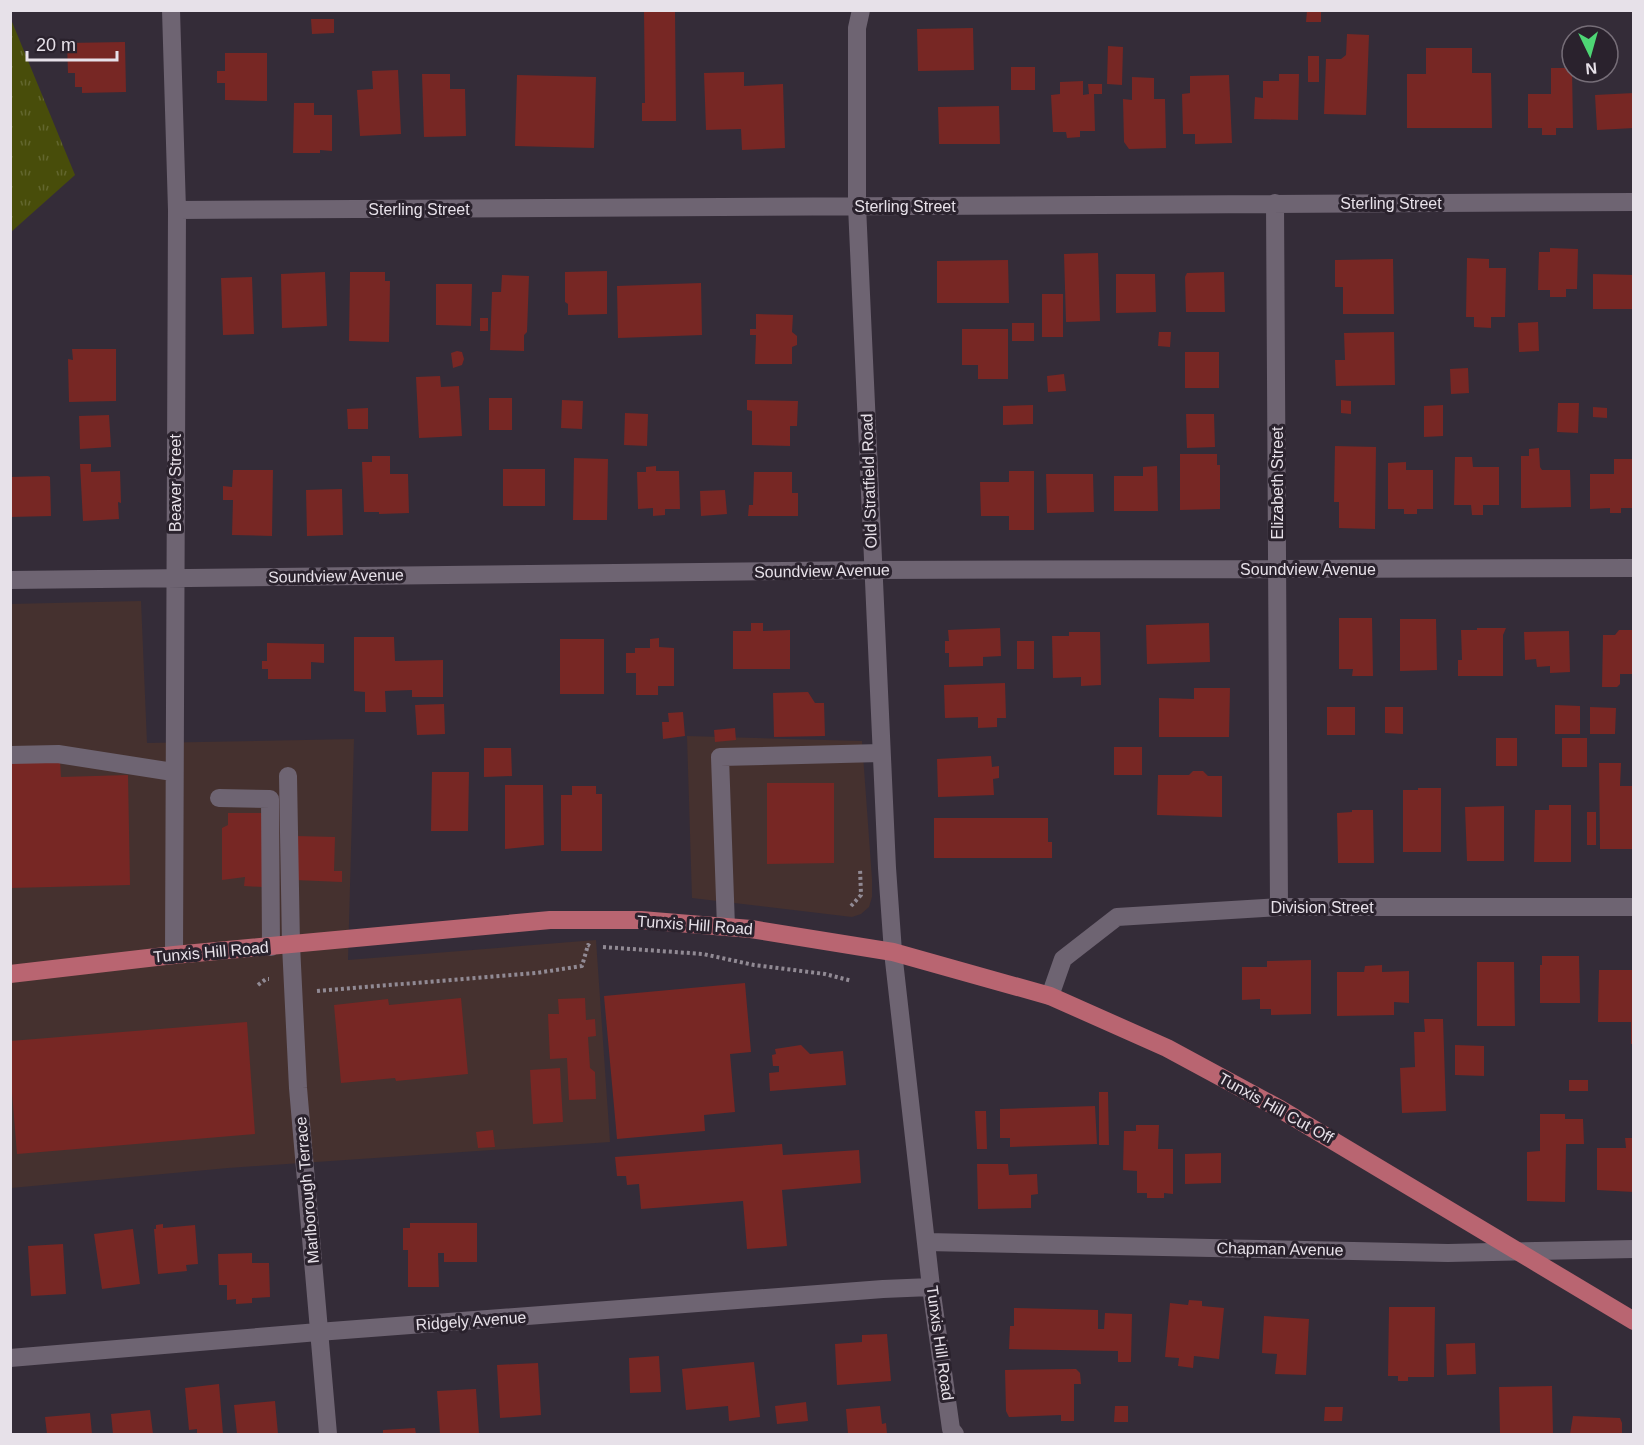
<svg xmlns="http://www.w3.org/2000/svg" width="1644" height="1445" font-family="Helvetica,sans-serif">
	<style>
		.commercial { fill: #45312f }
		.park { fill: url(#park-tufts) }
		.building { fill: #772724 }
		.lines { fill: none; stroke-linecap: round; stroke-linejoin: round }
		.path { stroke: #918a94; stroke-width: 4; stroke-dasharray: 3 3; stroke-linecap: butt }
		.minor { stroke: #6e6472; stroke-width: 18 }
		.major { stroke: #b96571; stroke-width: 18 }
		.labels { text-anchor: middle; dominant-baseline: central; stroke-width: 6; stroke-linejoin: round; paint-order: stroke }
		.street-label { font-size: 16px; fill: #e7e1e9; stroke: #2a222d }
	</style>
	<defs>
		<pattern id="park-tufts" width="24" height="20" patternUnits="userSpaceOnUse" patternTransform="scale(1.5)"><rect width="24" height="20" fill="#484d0a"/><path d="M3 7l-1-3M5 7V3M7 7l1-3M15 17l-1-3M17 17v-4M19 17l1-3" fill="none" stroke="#62662e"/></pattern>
	</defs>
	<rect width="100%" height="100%" fill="#342c38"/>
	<path class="commercial" d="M141,601L147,743L354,739L348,960L596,940L610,1142L228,1168L11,1188L10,604Z
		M687,736L862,741L872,879V897L869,907L861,914L852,917L692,898Z"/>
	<path class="park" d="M10,17L75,175L11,232H10Z"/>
	<path class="building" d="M644,10H675L676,121H642V103H645Z
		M1307,11H1321V22H1306Z
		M311,19H334V33L312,34Z
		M973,28L974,70L918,71L917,29Z
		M1347,34L1369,35L1366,115L1324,114L1326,59H1341L1346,55Z
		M125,42L126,92L82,93V87H75V73H68L67,43Z
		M1108,46L1123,47L1122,85L1107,84Z
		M1426,48H1472V73H1491L1492,128H1407V74H1426Z
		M225,53H267V101L225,100V83H217V71H225Z
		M1308,56H1319V82H1308Z
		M1011,67H1035V90H1011Z
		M1551,68H1572L1573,128H1556V135H1542V128H1528V94H1551Z
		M398,70L401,134L360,136L357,90L373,89L372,71Z
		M744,72V86L783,84L785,148L742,150L741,129L706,130L704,73Z
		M422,74H450V89H465L466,136L424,137Z
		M1279,74H1299L1298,120L1254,119L1255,97L1263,98V81H1279Z
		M517,75L596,77L594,148L515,146Z
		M1229,75L1232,143L1195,144V134H1183L1182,94L1190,93V76Z
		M1132,77L1154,78V99H1165L1166,148L1129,149L1124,142L1123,99L1132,100Z
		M1083,81V95L1089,94L1088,84H1102V94H1094L1095,131H1080V137L1067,138L1066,132H1053L1051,95L1060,94V82Z
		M1634,93V128L1597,130L1595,95Z
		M294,103H314V115H332V151L320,150V153H293Z
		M999,106L1000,144H939L938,107Z
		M1550,248L1578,249L1577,289H1566V297H1550V290H1538L1539,252H1550Z
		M1098,253L1100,321L1066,322L1064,254Z
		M1467,258L1489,259V268H1506L1505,317H1491V328L1474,327V317H1466Z
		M1393,259L1394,314H1343V287H1335V260Z
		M1008,260L1009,303H937V261Z
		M607,271V314L568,315V304L565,302V272Z
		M325,272L327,326L282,328L281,274Z
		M350,272H385V281H390L389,342L349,341Z
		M1224,272L1225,312H1186L1185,277L1187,273Z
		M1116,274H1155L1156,312L1116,313Z
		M1593,274L1634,275V309H1593Z
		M502,275L529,276L527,332L524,335V351L490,350L492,292H501Z
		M252,277L254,334L223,335L221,278Z
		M701,283L702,335L618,338L617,286Z
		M436,284H472L471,326L436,325Z
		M1042,294H1063V337H1042Z
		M756,314L793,315L792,332L797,336V345L792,347V364H755L756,335H750V329H756Z
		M480,318H488V331H480Z
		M1538,322L1539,351L1519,352L1518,323Z
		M1012,323H1034V341H1012Z
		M962,329H1008V379H978V365H962Z
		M1159,332H1171L1170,347L1158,346Z
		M1394,332L1395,385L1336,386L1335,360H1345L1344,333Z
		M72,349H116V401L69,402L68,359L73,360Z
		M457,351L462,352L464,359L462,365L453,368L451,353Z
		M1185,352H1219V388H1185Z
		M1468,368L1469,393L1451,394L1450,369Z
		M1064,374L1066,391L1048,392L1047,376Z
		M440,376L441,387L459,386L462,436L419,438L416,377Z
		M489,398H512V430H489Z
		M562,400L583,401L582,429L561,428Z
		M747,400L798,401L797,426H790V446L752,445V411L747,410Z
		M1341,400L1351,401V414L1341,413Z
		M1558,403H1579L1578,433L1557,432Z
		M1033,405V424L1003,425V406Z
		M1443,405V436L1424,437V406Z
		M1593,407L1607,408V418L1593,417Z
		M368,408V429H348L347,409Z
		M625,413L648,414L647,446L624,445Z
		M1186,414H1214L1215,447L1187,448Z
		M109,415L111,447L80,449L79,416Z
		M1335,446L1376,447L1375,529L1339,528V502H1334Z
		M1539,448L1540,467L1542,470H1570L1571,507L1521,508V456H1529V449Z
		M1180,454H1217V465H1220V509L1180,510Z
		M372,456H390V474H408L409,513L379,514V512H364L362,462H372Z
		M1455,457H1472L1473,467H1499V505H1483V515H1472L1471,505H1454Z
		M574,458L608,459L607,520H573Z
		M1614,459H1633V508H1621V513H1610V508L1590,509V474H1614Z
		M1406,462V470H1433V509H1417V514H1404V509H1388V463Z
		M80,464H91V472L120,471L121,503L118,502L119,519L83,521Z
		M656,466V471H679L680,509H665V515L653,516V508L638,509L637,472H646V467Z
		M1157,466L1158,511H1114V476H1143V467Z
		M503,469H545V506H503Z
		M233,470H273L272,536L232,535L233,500H223V486L232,487Z
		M1009,471H1034V530H1009V516H981L980,482H1009Z
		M754,472H792V493H798V516H748L749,505H753Z
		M1046,474H1093L1094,512L1047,513Z
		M48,476L50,477L51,516L10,517V477Z
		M342,489L343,535L307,536L306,490Z
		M725,490L727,514L701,516L700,491Z
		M1339,618H1372L1373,676H1352L1353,669H1339Z
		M1400,619H1436L1437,670L1400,671Z
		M751,623H763V631L790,630V669H733V631H751Z
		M1209,623L1210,662L1147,664L1146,625Z
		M1000,628L1001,656L983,657V666L949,667V653H945V641H949L948,630Z
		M1477,628H1506L1503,635V676H1458V660H1462L1461,630H1477Z
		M1619,630H1634V674H1620V684L1617,687H1602L1603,635H1615Z
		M1569,631L1570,672L1550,673V666L1537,667L1536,659L1525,660L1524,632Z
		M1069,632H1100L1101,685L1081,686V677L1053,678L1052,636H1069Z
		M354,637H394L395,661L443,660V697H412V690L385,691L386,712H365V692L354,691Z
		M659,638V647L674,648V686H658V695H636V673H626V653H635V648H650V639Z
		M560,639H604V694H560Z
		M1017,641H1034V669H1017Z
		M267,643L324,644V663L311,662V679H268V669H262V661H267Z
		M1005,683L1006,718H997V727L978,728V717L945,718L944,685Z
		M1194,688H1230L1229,737H1159V698L1194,699Z
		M808,692L815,703H824L825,736L774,737L773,693Z
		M444,704L445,734L417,735L415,705Z
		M1555,705L1580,706V734H1555Z
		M1327,707H1355V735H1327Z
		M1385,707H1403V734L1385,733Z
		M1590,707L1616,708L1615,734H1590Z
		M683,712L685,736L663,739L662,722H669L668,713Z
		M735,728L736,740L715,742L714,730Z
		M1496,738H1517V766H1496Z
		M1562,738H1587V767H1562Z
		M1114,747H1142V775H1114Z
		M484,748H511L512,776L484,777Z
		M991,756L992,767L999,766V778L993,779L994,795L938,797L937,759Z
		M60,760L61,777L128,775L130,885L10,888V761Z
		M1599,763H1621L1620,786H1634V849H1600Z
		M1193,771H1203L1208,776H1222V817L1157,815L1158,775H1189Z
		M432,772H469L468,831H431Z
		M767,783H834V863L767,864Z
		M505,785H543L544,845L505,849Z
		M572,786H596V794H602V851H561V795H572Z
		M1418,788H1441V852H1403V790H1418Z
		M1549,805H1571V862H1534L1535,810H1549Z
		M1504,806V861H1467L1465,807Z
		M1352,810H1373L1374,863H1338L1337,813L1352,812Z
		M1587,812H1596V845H1587Z
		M228,813H264L263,887L244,886L245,877L222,880V828L228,825Z
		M934,818H1048V842H1052V858H934Z
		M296,836L335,837L334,871H342V882L295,880Z
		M1542,956H1579L1580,1003H1540V965H1542Z
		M1311,960V1014L1271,1015V1009H1260V999L1242,1000V967H1267V961Z
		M1477,962H1514L1515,1026H1477Z
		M1382,965V972L1409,971V1003L1394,1002V1015L1337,1016V972H1364L1365,966Z
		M1599,970H1634V1044H1631V1022H1598Z
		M745,983L751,1052L730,1054L735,1112L704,1115L705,1131L617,1139L604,996Z
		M461,998L468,1074L396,1081L395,1078L341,1083L334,1005L388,999L389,1005Z
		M585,998L586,1020L595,1019L596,1036L588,1037L590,1068L595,1072L596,1099L569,1100L567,1058L550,1059L548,1014H559L558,999Z
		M1424,1019H1443L1446,1111L1402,1113L1400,1068L1415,1067L1414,1032H1425Z
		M247,1022L255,1134L17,1154L10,1068V1041Z
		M801,1045L810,1054L843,1051L846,1085L770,1091L769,1073L779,1072V1066H773L772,1055L776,1054L775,1049Z
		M1455,1045L1484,1046V1076L1455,1075Z
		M560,1068L563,1122L533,1124L530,1070Z
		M1569,1080H1588V1091H1569Z
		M1099,1092H1108L1109,1145H1099Z
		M1095,1106L1097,1144L1010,1147V1138H1000V1109Z
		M975,1111H986L987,1149H977Z
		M1540,1114H1565V1119H1583L1584,1144H1566L1565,1202L1527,1201V1152L1540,1151Z
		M1136,1125H1159L1158,1149H1173V1194L1164,1193V1198H1147V1193H1137V1171L1123,1170L1124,1131H1136Z
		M493,1130L495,1147L478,1148L476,1132Z
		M1625,1138H1634V1192L1597,1190V1148H1626Z
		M782,1144L783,1155L859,1150L861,1183L782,1190L787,1246L747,1249L743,1201L641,1209L639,1184L627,1185L626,1176H617L615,1157Z
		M1221,1153V1183L1185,1184V1154Z
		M977,1164H1008L1009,1175L1037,1174L1038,1194L1031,1195V1208L978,1209Z
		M410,1223H477V1262H444V1253H438L439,1287H408V1250H403V1228H410Z
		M163,1224V1228L195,1225L198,1264L186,1265L187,1271L158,1274L154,1229H156V1225Z
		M133,1229L140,1284L102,1289L94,1234Z
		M63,1244L66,1294L31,1296L28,1246Z
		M252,1253V1263H269L270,1297L252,1298V1303L236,1304V1299L227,1300V1285H219L218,1254Z
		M1189,1300L1202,1301V1306L1224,1308L1219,1359L1194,1356L1193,1368L1178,1366L1179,1358L1165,1357L1170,1303L1188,1305Z
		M1389,1307H1435L1434,1377H1408V1381H1398V1376H1388Z
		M1014,1308L1098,1310V1329H1104L1105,1313L1132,1314L1131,1362H1118V1351L1009,1349L1010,1326H1014Z
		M1264,1316L1309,1319L1306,1375L1275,1374L1277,1354L1262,1353Z
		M887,1334L891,1381L837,1385L835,1344L862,1342V1335Z
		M1475,1343L1476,1374L1447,1375L1446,1344Z
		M659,1356L661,1392L630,1393L629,1358Z
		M754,1362L760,1417L729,1421L728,1406L686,1410L682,1369Z
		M538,1363L541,1415L500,1418L497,1365Z
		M1076,1369L1080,1373L1081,1384H1074V1421H1061V1415L1009,1417L1006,1411L1005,1370Z
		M219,1384L223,1434H197V1429L189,1430L185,1388Z
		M1552,1386L1553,1434H1500L1499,1387Z
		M476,1389L479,1434H440L437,1391Z
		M275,1401L278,1434H237L234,1405Z
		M806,1402L808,1421L777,1424L775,1406Z
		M880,1406L882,1424L886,1423L887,1434H848L846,1409Z
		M1115,1406H1128V1422H1114Z
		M1325,1407H1343L1342,1421H1324Z
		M150,1410L153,1434H113L111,1414Z
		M90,1413L92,1434H47L45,1417Z
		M1573,1416L1620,1418L1622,1423V1434H1570Z
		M415,1428L416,1434H383V1430Z"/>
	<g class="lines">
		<path class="path" d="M851,906L861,895L860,868
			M603,947L703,954L754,965L825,974L852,981
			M258,985L266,979H269
			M317,991L536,973L582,966L588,945L590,946"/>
		<path class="minor" d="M171,10L177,210L174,955
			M861,10L857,28V206L887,868L893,952L931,1287L951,1429L955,1434
			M1275,203L1279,907
			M177,210L1634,202
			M10,580L872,570L1634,568
			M10,755L58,754L173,772
			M288,776L291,945L298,1088L328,1434
			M219,798L270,799L271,947
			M726,927L720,757L881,753
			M1050,996L1063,959L1117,917L1279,907H1634
			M927,1242L1448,1253L1634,1249
			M10,1358L318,1332L883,1289L931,1287"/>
		<path class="major" d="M10,974L174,955L550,920H641L751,929L893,952L1050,996L1167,1048L1280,1109L1634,1321"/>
	</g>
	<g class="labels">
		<g class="street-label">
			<text x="1391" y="203">Sterling Street</text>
			<text x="905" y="206">Sterling Street</text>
			<text x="419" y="209">Sterling Street</text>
			<text transform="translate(869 481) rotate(-92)">Old Stratfield Road</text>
			<text transform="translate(175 483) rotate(-90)">Beaver Street</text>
			<text transform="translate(1277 483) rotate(-90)">Elizabeth Street</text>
			<text x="1308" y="569">Soundview Avenue</text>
			<text transform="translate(822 571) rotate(-1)">Soundview Avenue</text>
			<text transform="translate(336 576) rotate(-1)">Soundview Avenue</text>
			<text x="1322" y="907">Division Street</text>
			<text transform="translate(695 925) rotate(4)">Tunxis Hill Road</text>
			<text transform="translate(211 952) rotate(-5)">Tunxis Hill Road</text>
			<text transform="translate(1276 1108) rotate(29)">Tunxis Hill Cut Off</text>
			<text transform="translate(307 1190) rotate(-95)">Marlborough Terrace</text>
			<text transform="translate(1280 1249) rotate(1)">Chapman Avenue</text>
			<text transform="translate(471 1321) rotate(-4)">Ridgely Avenue</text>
			<text transform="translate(940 1343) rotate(82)">Tunxis Hill Road</text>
		</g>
	</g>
	<rect width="1644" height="1445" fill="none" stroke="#e7e1e9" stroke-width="24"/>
	<g transform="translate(1590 54) rotate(175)"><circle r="28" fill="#2a222d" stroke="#766e78" stroke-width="1.5"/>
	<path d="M0-4.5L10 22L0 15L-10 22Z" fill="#4ed675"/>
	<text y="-9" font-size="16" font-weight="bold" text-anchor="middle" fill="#e7e1e9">N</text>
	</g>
	<path d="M27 51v9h90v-9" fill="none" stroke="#e7e1e9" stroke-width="3"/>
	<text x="36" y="51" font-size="18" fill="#e7e1e9" stroke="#2a222d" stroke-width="4.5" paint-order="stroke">20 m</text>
</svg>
